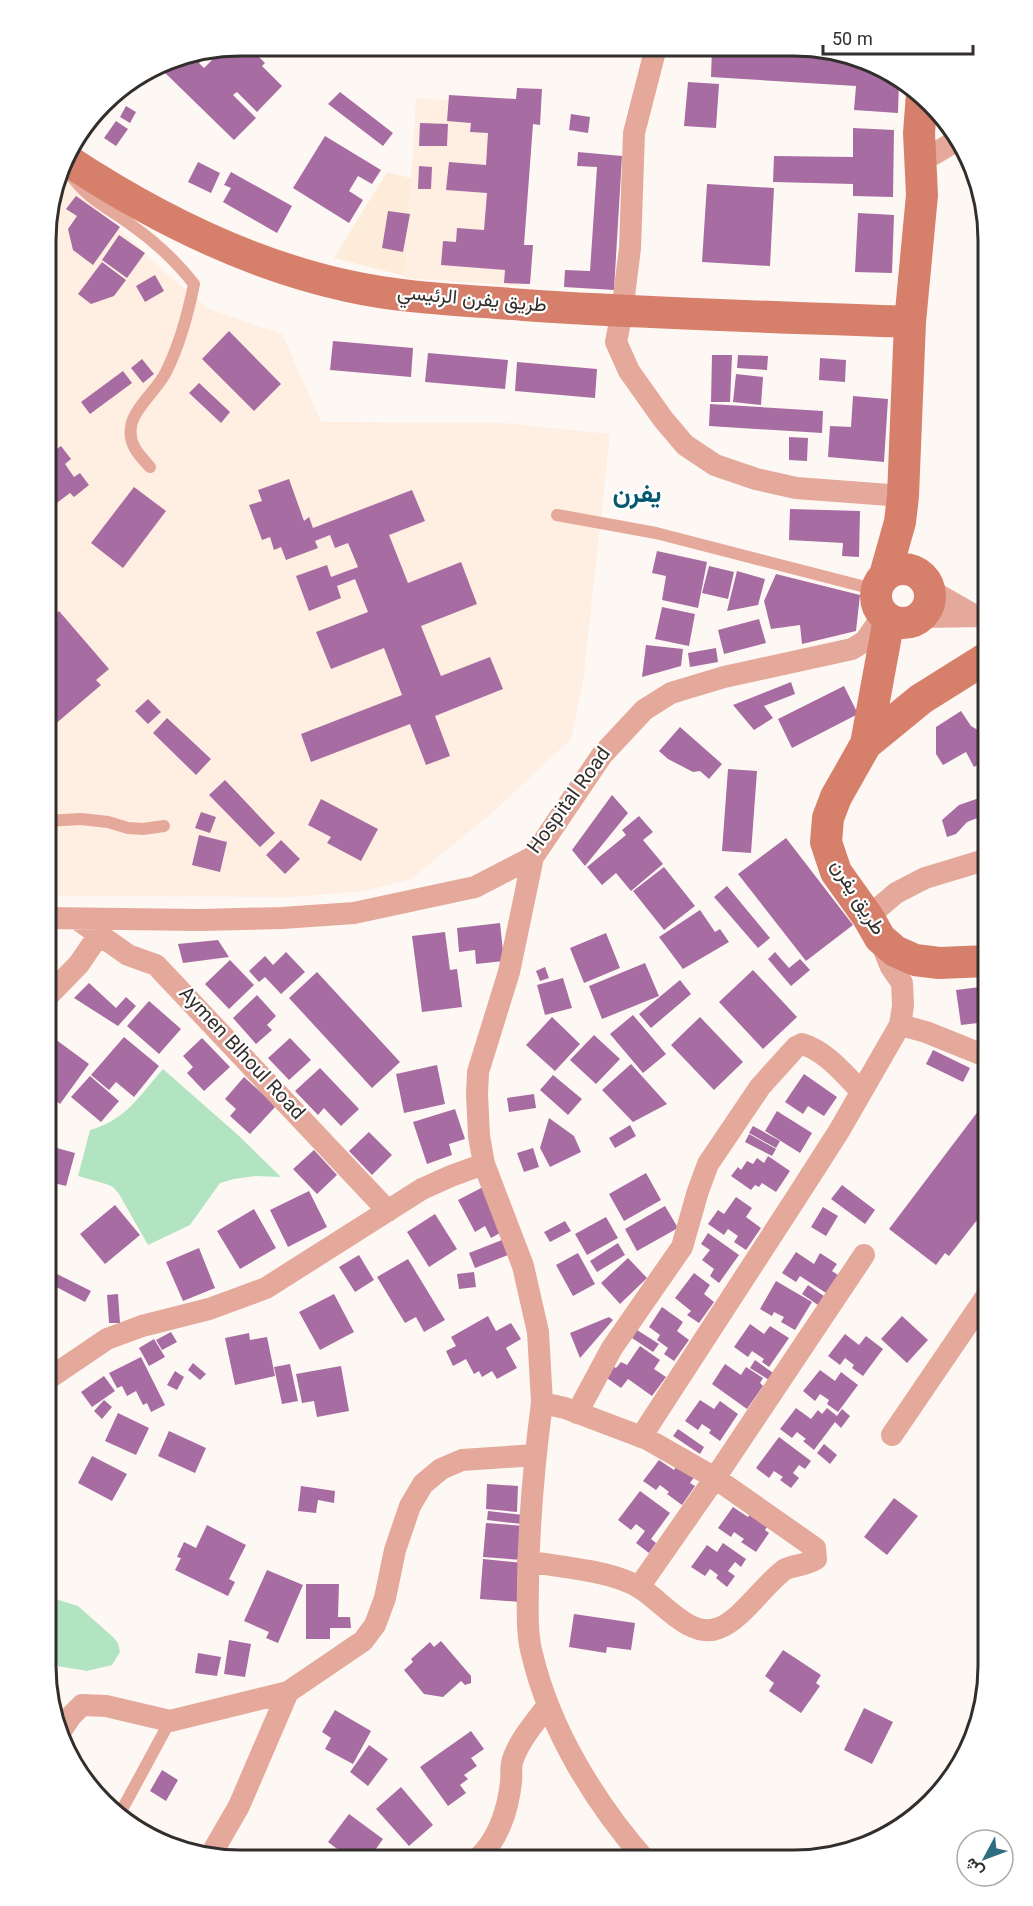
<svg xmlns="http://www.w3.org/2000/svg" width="1033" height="1906" font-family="Georgia,Vazirmatn,serif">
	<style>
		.built { fill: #ffeee2 }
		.education { fill: #feecdb }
		.green { fill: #b3e4c2 }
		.building { fill: #a76ca1 }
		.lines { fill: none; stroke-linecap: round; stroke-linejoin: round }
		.service { stroke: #e5a99b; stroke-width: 12 }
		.minor { stroke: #e5a99b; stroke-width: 22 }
		.secondary { stroke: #d6806c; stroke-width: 32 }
		.labels { text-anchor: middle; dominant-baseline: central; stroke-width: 4.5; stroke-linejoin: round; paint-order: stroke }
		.street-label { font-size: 20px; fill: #322e2b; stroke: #fff }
		.district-label { font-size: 26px; font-weight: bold; fill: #045971; stroke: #fff }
		.rim { fill: none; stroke: #322e2b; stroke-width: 3 }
	</style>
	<rect width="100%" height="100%" fill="#fef8f4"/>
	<path class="built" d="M416,98L532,106L521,286L405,278Z
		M59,173L167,274L209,309L282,334L321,422L504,423L610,434L583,682L571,739L492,813L411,879L364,891L292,897L46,896L47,215Z"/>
	<path class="education" d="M387,172L411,178L405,276L334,258Z"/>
	<path class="green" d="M163,1069L238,1135L281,1177L256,1176L234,1179L220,1183L190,1225L148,1245L119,1194L113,1187L106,1184L78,1176L90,1130C126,1120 139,1096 163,1069Z
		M45,1590L56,1599L78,1606L113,1637L118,1643L120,1652L112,1665L87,1671L51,1665L46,1671Z"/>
	<path class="building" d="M240,45H247L265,63L262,66L282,86L257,112L237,92L233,95L256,118L234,140L157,65L166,60L211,51L199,63L204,68L224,48Z
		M369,46H386L376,54Z
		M712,48H753L752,51L846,56L899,82L898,113L854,110L856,86L711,77Z
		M688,82L719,84L716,128L684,126Z
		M517,88L542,89L540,125L533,124L524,245H533L530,284L504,283L505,270L441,265L443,241L456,242L457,228L484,230L487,193L446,190L449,162L486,165L488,133L470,132L471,123L447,121L449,95L516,99Z
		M340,92L393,133L383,146L328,104Z
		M126,106L136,112L130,123L120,117Z
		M571,114L590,117L588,133L569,130Z
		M116,121L128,129L116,146L104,138Z
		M420,123L448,124L447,146H419Z
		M853,128L894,130L893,197L853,196V184L773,182L774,156L853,157Z
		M325,136L381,170L372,184L358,176L349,191L363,200L349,223L293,188Z
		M578,152L622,156L614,290L564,287L565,270L590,271L597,167L577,166Z
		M198,162L220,173L211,193L188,182Z
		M419,166L432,167L431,189H418Z
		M231,172L292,206L277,233L223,202L231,188L224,185Z
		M707,184L774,188L770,266L702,262Z
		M76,196L120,227L93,265L73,250L68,229L77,216L66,209Z
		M388,211L410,214L403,252L382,248Z
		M858,213L894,215L892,273L855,272Z
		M119,235L145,253L127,278L102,260Z
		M102,262L126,280L114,296L91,304L78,294Z
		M155,275L164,291L145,302L136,286Z
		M229,331L281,384L254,411L202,359Z
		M333,341L413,348L411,377L330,370Z
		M428,353L508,360L505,389L425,382Z
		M712,355H732L730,402H711Z
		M738,355L768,356L767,370L737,368Z
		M820,358L846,360L845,382L819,380Z
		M142,359L154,374L143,383L131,368Z
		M517,362L597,369L595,398L515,391Z
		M123,371L132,383L90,414L81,402Z
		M736,374L763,377L761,405L733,402Z
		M199,383L230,412L221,423L189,393Z
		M853,396L888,399L884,462L828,457L830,426L851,427Z
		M710,404L823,411L822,433L709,426Z
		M789,437L808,438L807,461L789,460Z
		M46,439L55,450L61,446L71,459L65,464L74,477L80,473L89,485L74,497L70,493L46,511Z
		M289,479L304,521L309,517L313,528L412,490L425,521L389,535L408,583L461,562L477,604L421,626L441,676L490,657L503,689L435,716L450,756L426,765L410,724L311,762L301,734L402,695L384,648L331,669L316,632L368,612L355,579L337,586L341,598L309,611L296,576L327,565L331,577L358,567L348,543L335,548L330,535L315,541L318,548L286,560L281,547L274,550L270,537L262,540L249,505L262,501L258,490Z
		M134,487L166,511L123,568L91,543Z
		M790,509L860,511L859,557L842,556L843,543L789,540Z
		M980,512H988V543L978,542Z
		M657,551L707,562L698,608L662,600L666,576L652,573Z
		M709,566L734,572L728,599L702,593Z
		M737,571L765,579L758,605L727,611Z
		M776,574L860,595L856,631L802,644L800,625L771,629L764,601Z
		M48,605L56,614L59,611L109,669L96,680L101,685L46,732V625L48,623L46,621V606Z
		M662,607L695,614L689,646L655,639Z
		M759,619L766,643L724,654L718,630Z
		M646,645L683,649L681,666L642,677Z
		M716,648L718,662L690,667L688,653Z
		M791,682L795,694L764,706L773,718L754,730L733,705Z
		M844,686L858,714L792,748L778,719Z
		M988,693V717L979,697Z
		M148,699L161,712L148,724L135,711Z
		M961,711L971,726L988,736V759L974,767L966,752L943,765L936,754V727Z
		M167,718L211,759L196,775L153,733Z
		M680,727L722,764L709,779L700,771L693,772L668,759L659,751Z
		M728,769L757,771L751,853L722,851Z
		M225,780L275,833L260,847L209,795Z
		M612,795L628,813L585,866L572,850Z
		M988,795V814L967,822L956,834L947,837L942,820L959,805Z
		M321,799L378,829L361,861L327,843L331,837L308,825Z
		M201,812L216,817L210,833L195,828Z
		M639,816L653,832L643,840L663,864L631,891L616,873L602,885L587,867L626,835L622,830Z
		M199,835L227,842L220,872L192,865Z
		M786,838L853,925L806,961L738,874Z
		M281,840L300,859L285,874L266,855Z
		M664,867L695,906L664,930L633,891Z
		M727,886L770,938L758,948L714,897Z
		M700,910L715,932L720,929L729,942L683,969L659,937Z
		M500,923L504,961L476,964L475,950L459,952L457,928Z
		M445,932L450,970L457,969L462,1007L422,1012L412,936Z
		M606,933L620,968L584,983L570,948Z
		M218,940L229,957L183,963L178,944Z
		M286,952L305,972L281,994L265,977L259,982L249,971L265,956L273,965Z
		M775,952L789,968L800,959L810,970L791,986L768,959Z
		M230,960L254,985L229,1009L205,984Z
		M645,963L659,996L602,1019L589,986Z
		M545,967L549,978L540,981L536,971Z
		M753,970L797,1017L763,1049L719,1002Z
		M317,972L400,1062L372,1088L289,998Z
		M563,978L572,1008L545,1015L537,985Z
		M680,980L691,994L651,1028L639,1014Z
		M89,983L116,1008L126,997L136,1006L118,1026L74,998Z
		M988,986V1044L981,1045L978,1023L961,1025L956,990Z
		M257,995L276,1016L267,1025L272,1030L256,1044L233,1018Z
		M149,1001L181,1029L159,1054L127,1026Z
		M633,1015L666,1054L643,1073L610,1034Z
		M552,1017L580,1044L555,1071L526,1045Z
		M700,1017L743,1062L714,1090L671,1045Z
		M594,1035L620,1059L596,1084L570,1060Z
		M124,1037L159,1066L134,1097L116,1082L109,1090L91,1075Z
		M202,1038L230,1067L204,1091L187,1073L193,1067L183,1056Z
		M290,1038L311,1060L289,1080L268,1058Z
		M55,1039L89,1064L60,1104L46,1093L47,1078L46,1077V1052Z
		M933,1050L970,1068L963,1082L926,1064Z
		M631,1064L667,1104L633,1122L602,1090Z
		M437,1065L445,1104L404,1113L396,1074Z
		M320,1068L359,1109L341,1126L324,1108L318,1115L295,1091Z
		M804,1074L837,1097L824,1116L808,1106L803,1114L785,1102Z
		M553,1075L582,1099L568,1115L540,1090Z
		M90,1076L119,1101L101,1122L71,1097Z
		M244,1077L276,1106L250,1134L230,1116L236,1109L225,1099Z
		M534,1094L536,1108L509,1112L507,1098Z
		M982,1106L988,1110V1206L949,1256L945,1253L936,1265L889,1229Z
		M455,1109L465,1139L449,1144L452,1155L427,1164L413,1122Z
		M777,1111L812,1133L800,1153L765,1131Z
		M549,1118L574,1136L581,1152L550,1167L540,1148Z
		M630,1125L636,1136L615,1148L609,1138Z
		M753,1126L780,1141L776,1148L749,1133Z
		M369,1132L392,1155L372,1175L349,1151Z
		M749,1134L776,1149L772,1156L745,1142Z
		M46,1145L75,1153L66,1186L46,1181Z
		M533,1148L539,1167L524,1172L517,1153Z
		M314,1150L337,1175L317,1194L293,1169Z
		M768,1156L790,1171L776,1192L762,1183L759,1187L755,1185L751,1190L731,1176L738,1167L741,1170L747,1161L753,1164L757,1158L764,1163Z
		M646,1173L661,1200L624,1221L609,1194Z
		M842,1185L875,1210L865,1224L831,1199Z
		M485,1186L507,1229L491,1238L485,1226L475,1232L458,1200Z
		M309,1191L327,1227L288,1247L270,1210Z
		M736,1197L752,1208L746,1217L761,1228L746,1250L734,1242L738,1236L728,1229L724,1235L708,1224L718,1210L724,1214Z
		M115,1205L140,1235L105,1264L80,1234Z
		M665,1206L678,1228L637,1251L625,1229Z
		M823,1207L838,1216L826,1236L811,1227Z
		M254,1209L276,1248L240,1269L217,1231Z
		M435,1214L457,1249L429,1267L407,1232Z
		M606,1217L618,1238L587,1255L575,1234Z
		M565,1221L571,1231L550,1242L544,1232Z
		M708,1233L739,1255L719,1283L710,1276L714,1269L702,1260L710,1250L701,1244Z
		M502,1240L508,1255L475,1268L469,1253Z
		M618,1243L625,1255L597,1272L590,1261Z
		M199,1248L215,1288L183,1301L166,1262Z
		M796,1252L814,1264L820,1253L837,1264L832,1271L838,1275L826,1293L800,1276L796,1282L782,1273Z
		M578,1253L595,1284L573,1296L556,1265Z
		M359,1255L374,1280L355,1292L339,1267Z
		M628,1258L647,1278L620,1304L601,1283Z
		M408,1259L445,1320L424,1332L416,1317L405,1323L377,1277Z
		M45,1268L91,1291L85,1302L45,1281Z
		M474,1272L476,1287L459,1289L457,1274Z
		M694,1273L710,1285L704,1294L714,1302L699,1323L687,1315L691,1311L675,1298Z
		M776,1281L812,1302L795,1330L781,1322L784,1317L774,1312L772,1316L760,1309Z
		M808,1285L824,1296L818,1305L802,1294Z
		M118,1294L120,1323H109L107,1295Z
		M334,1294L354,1332L320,1350L299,1312Z
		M662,1307L683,1322L677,1331L689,1340L674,1361L664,1354L668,1348L657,1340L660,1335L649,1327Z
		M488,1316L496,1331L511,1323L521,1339L506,1348L517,1368L497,1379L492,1371L482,1377L479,1371L474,1374L466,1359L453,1366L446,1351L456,1346L451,1337Z
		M902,1316L928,1340L907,1363L881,1339Z
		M609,1317L613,1320L580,1358L570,1333Z
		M750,1324L764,1334L770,1326L789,1338L769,1367L762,1362L764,1359L752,1351L748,1357L734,1347Z
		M637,1330L659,1344L653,1352L632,1338Z
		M171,1332L177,1342L162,1350L156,1340Z
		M249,1333L250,1340L267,1337L275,1376L235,1385L225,1338Z
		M845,1334L859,1345L866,1336L883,1349L863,1376L852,1368L854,1365L845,1358L840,1365L828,1356Z
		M154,1339L165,1357L149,1366L139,1348Z
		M640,1346L660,1360L654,1369L666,1377L652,1396L628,1379L621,1388L604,1376L611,1365L616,1368L621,1362L627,1365Z
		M141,1357L165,1405L151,1412L147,1403L143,1405L136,1391L127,1396L122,1386L117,1388L109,1373Z
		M755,1360L773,1373L769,1380L750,1368Z
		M193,1363L206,1374L200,1380L188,1370Z
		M290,1364L298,1401L282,1404L274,1367Z
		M725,1364L741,1375L746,1367L763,1378L760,1383L763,1386L747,1409L712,1384Z
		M341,1366L349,1411L317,1417L314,1401L302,1403L296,1374Z
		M820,1370L835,1381L841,1372L858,1385L838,1412L827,1404L829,1400L820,1394L815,1401L803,1391Z
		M175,1371L184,1377L177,1390L167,1385Z
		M104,1376L115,1391L92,1407L81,1392Z
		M104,1400L112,1407L102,1419L94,1411Z
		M700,1400L714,1409L720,1401L738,1414L720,1441L709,1433L711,1430L702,1424L698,1430L685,1421Z
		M796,1408L811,1419L818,1410L822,1414L827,1408L837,1416L842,1409L850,1416L841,1428L835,1422L814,1450L803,1441L806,1439L797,1432L792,1438L780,1429Z
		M118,1413L149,1428L136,1455L105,1441Z
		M678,1429L704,1447L700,1454L673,1436Z
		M169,1431L206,1448L195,1473L158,1456Z
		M779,1437L811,1461L805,1469L799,1465L793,1473L799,1478L791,1488L780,1480L783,1477L774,1471L769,1478L756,1468Z
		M824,1444L837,1455L830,1464L817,1453Z
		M92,1456L127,1474L112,1501L78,1483Z
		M659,1460L674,1470L678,1464L695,1476L690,1483L695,1486L682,1505L667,1494L669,1492L660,1485L656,1490L643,1481Z
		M487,1484L518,1486L517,1512L486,1509Z
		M301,1486L335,1491L334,1503L318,1500L316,1513L298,1511Z
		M640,1491L670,1513L651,1539L656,1543L649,1553L636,1543L645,1531L636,1524L631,1530L618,1520Z
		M894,1498L918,1516L887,1555L864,1537Z
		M733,1507L748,1517L752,1511L770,1523L765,1530L769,1533L756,1552L741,1542L744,1539L734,1532L731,1537L718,1528Z
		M488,1511L523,1515L522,1524L487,1520Z
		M486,1523L525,1526L522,1560L483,1557Z
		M207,1525L246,1545L229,1579L235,1582L228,1596L175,1570L181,1558L177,1557L184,1542L196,1548Z
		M723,1543L746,1559L741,1567L735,1562L728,1571L735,1576L727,1587L716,1578L718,1575L710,1569L705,1576L691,1567L707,1545L717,1552Z
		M483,1559L524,1563L521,1602L480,1599Z
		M267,1570L303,1585L278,1643L266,1638L269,1632L244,1621Z
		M306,1584H339L338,1617H350L351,1628H330V1639H306Z
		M574,1614L635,1623L631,1650L607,1647L606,1653L569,1647Z
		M229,1640L251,1644L245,1677L224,1674Z
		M441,1641L471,1676V1683L465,1685L461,1681L443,1697L424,1694L404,1670L413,1662L411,1659L430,1642L434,1647Z
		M783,1650L821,1675L816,1683L820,1686L801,1713L769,1691L774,1683L765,1676Z
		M198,1653L221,1657L217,1676L195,1673Z
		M864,1708L893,1722L872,1764L844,1750Z
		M335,1710L371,1731L353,1764L325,1749L331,1738L322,1732Z
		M471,1731L484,1749L471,1758L477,1766L464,1775L468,1779L460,1785L466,1793L448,1806L420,1767Z
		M369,1745L388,1759L368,1786L350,1772Z
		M162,1770L178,1780L166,1801L150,1791Z
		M401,1787L433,1825L409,1846L376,1809Z
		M349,1814L383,1839L368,1860H352L328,1842Z"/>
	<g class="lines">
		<path class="service" d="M70,174C85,197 108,208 130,224C153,240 176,261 194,284C188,314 180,344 166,372C158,389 133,409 131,427C128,444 139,455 150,467
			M557,515L656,533L877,590
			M46,821L81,819L108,822L128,828L143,829L164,826
			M118,1817L170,1721"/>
		<path class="minor" d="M654,48V55L634,133L630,248L622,312L616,342L629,371L663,419L685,445L715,465L756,479L796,488L903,496
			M919,153L934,154L954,142
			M930,590L974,615
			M920,617L988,616
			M868,917L896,893L925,878L988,859
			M46,918L199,920L282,918L354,913L475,887L533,857L602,755L644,710L671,693L724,677L852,649L865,641L884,614
			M77,919L128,955L156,965L388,1211
			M46,998L79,964L98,936
			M900,1025L926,1032L988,1057
			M45,1381L107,1339L142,1326L209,1309L266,1288L422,1189L451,1176L484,1164
			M542,1403C534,1463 529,1521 528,1581C528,1604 526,1632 532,1654C550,1730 595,1803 646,1861
			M577,1413L612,1348L682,1247L698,1191L708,1164L760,1087L796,1047L802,1044C826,1051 844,1074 861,1091
			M892,1435L988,1294
			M641,1437L798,1195L839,1131L900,1025L903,1006L902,983L891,967L880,940
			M528,1561C562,1568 612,1570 640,1588C662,1601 690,1640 719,1628C741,1620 764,1585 784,1570C795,1564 806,1566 816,1559L815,1548L715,1478L647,1439L565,1408L542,1403L538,1332L523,1266L484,1164L479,1136L477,1094L478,1072L509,972L533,857
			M639,1587L715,1478L864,1255
			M59,1734L71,1716L82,1705L106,1706L170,1721L288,1692
			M209,1858L239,1806L288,1692L363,1641L375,1625L385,1598L395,1550L410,1506L423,1484L441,1469L462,1460L535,1455
			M476,1860C498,1841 508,1810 511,1782C512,1775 510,1766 513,1759C520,1739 536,1721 548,1705"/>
		<path class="secondary" d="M64,158C150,215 247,264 348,286C406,299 466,300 524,305C653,314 782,317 910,322
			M876 596a27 27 0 1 1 54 0a27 27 0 1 1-54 0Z
			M885,575L900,522L903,496L910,322L922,195L919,133L922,94
			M889,619L866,744L836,797L828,818L826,842L836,872L868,917L880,938L895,951L915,960L939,963L988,961
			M866,744L921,699L988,657"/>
	</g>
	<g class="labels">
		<g class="street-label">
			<text transform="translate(472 300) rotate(5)">طريق يفرن الرئيسي</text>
			<text transform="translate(570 801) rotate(-54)">Hospital Road</text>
			<text transform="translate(857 898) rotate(58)">طريق يفرن</text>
			<text transform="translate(241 1054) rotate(47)">Aymen Blhoul Road</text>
		</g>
		<g class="district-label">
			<text x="637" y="495">يفرن</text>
		</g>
	</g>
	<path d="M0 0H1033V1906H0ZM240 56H794A184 184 0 0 1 978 240V1666A184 184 0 0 1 794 1850H240A184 184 0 0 1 56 1666V240A184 184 0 0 1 240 56Z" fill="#fff" fill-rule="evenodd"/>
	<path class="rim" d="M240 56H794A184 184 0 0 1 978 240V1666A184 184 0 0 1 794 1850H240A184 184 0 0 1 56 1666V240A184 184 0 0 1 240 56Z"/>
	<g transform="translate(985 1858) rotate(229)"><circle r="28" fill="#ffffff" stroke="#adabaa" stroke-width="1.5"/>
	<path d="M0-4.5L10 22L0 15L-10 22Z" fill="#2f6d83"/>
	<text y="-9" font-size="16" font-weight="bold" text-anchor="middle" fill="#322e2b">ش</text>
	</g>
	<path d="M823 45v9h150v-9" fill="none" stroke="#322e2b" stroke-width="3"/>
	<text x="832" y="45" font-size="18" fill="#322e2b" stroke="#ffffff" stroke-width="4.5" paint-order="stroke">50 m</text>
</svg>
